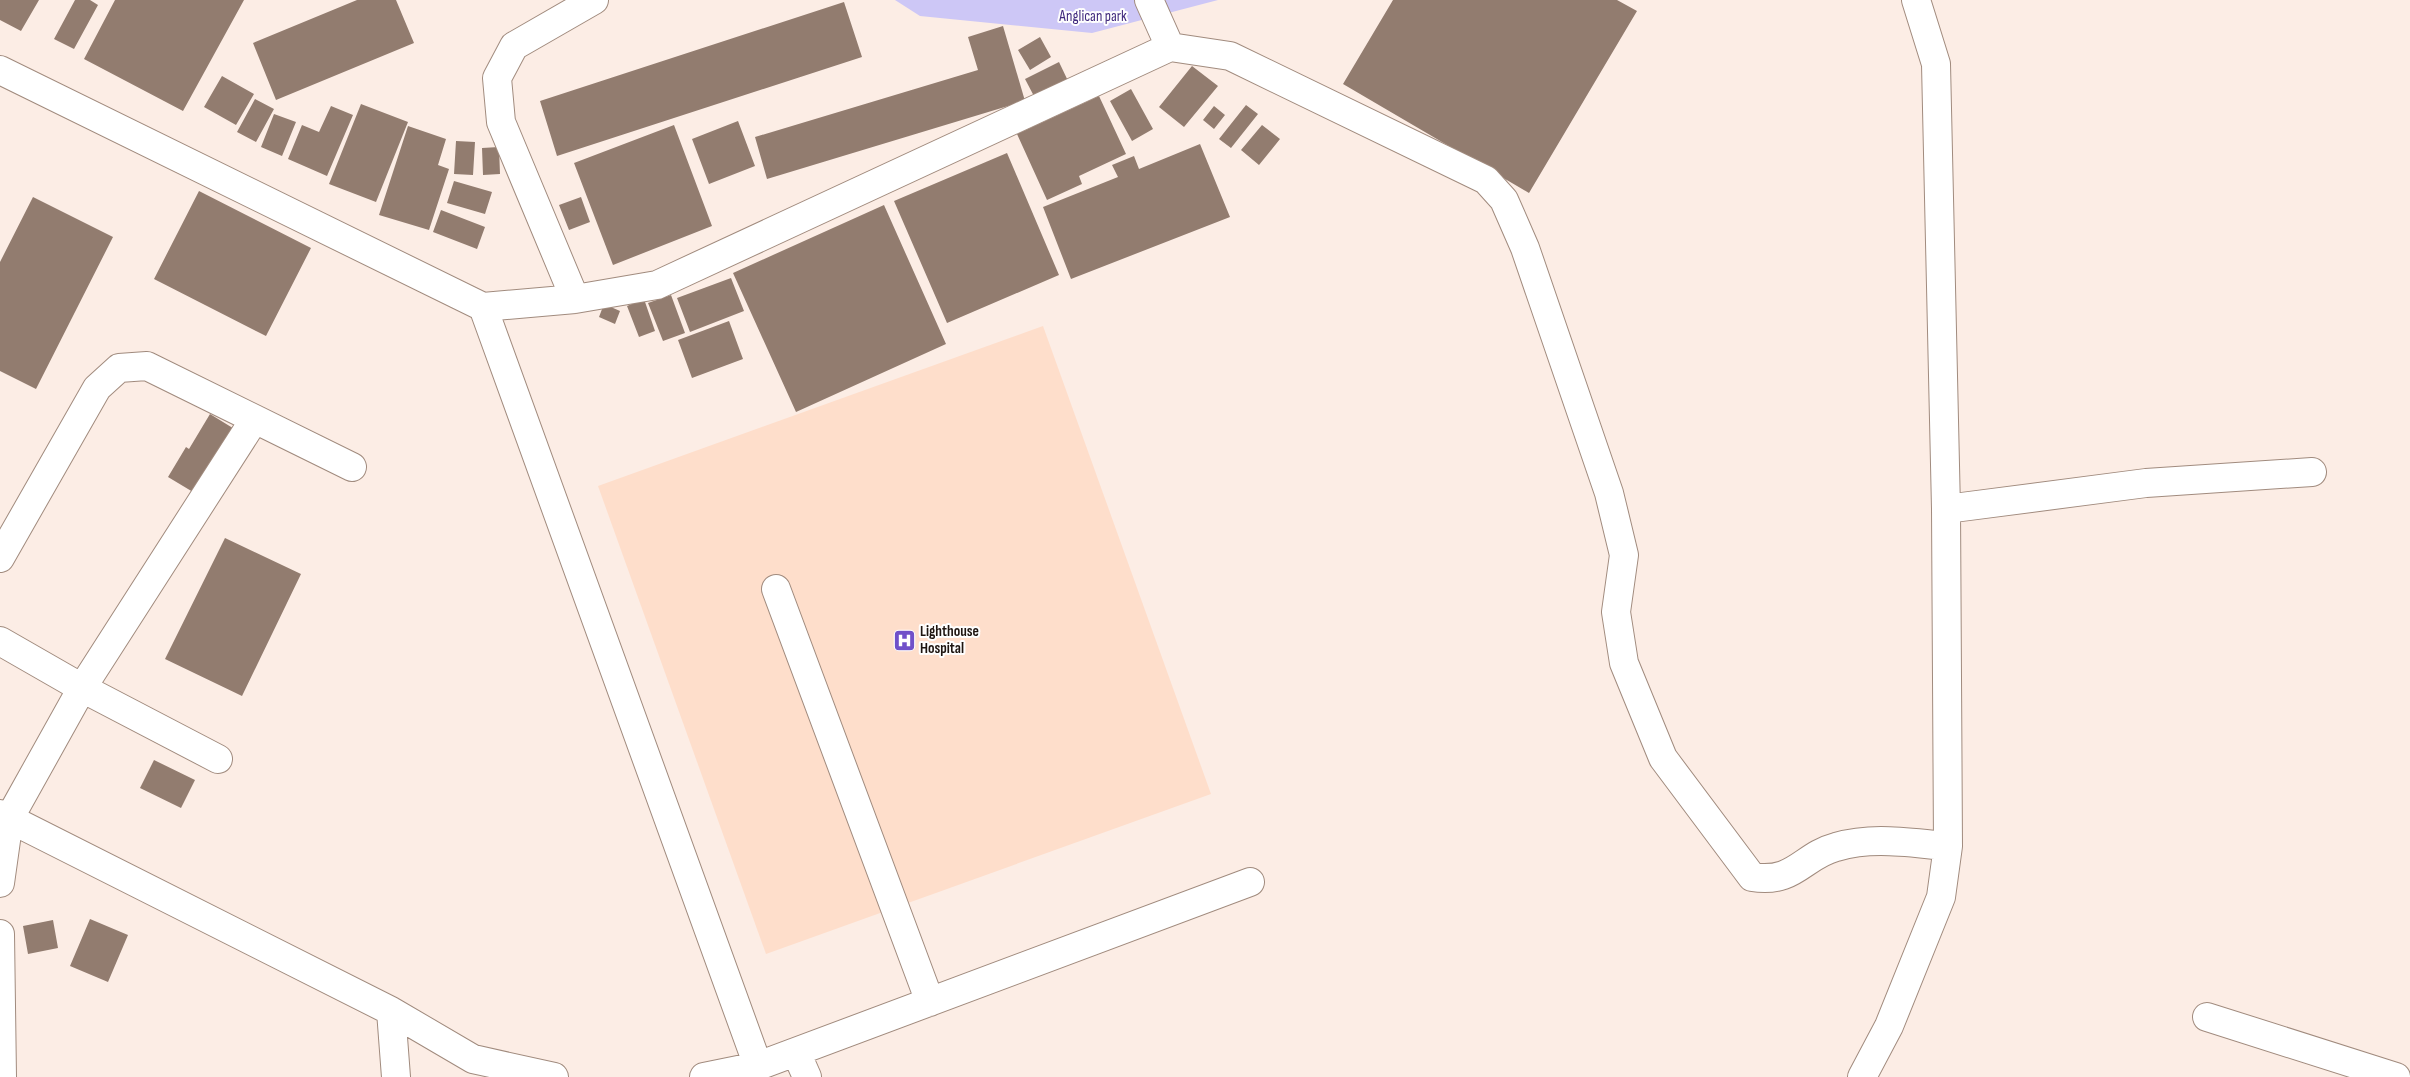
<svg xmlns="http://www.w3.org/2000/svg" width="2410" height="1077" font-family="'Sofia Sans Condensed',sans-serif">
	<style>
		.built { fill: #fedecb }
		.green { fill: #cdc7f6 }
		.building { fill: #927c6f }
		.lines { fill: none; stroke-linecap: round; stroke-linejoin: round }
		.minor-casing { stroke: #a18b7e; stroke-width: 30 }
		.minor { stroke: #fff; stroke-width: 28 }
		.labels { text-anchor: middle; dominant-baseline: central; stroke-width: 4; stroke-linejoin: round; paint-order: stroke }
		.park-label { font-size: 15px; fill: #422b7e; stroke: #fefefe }
		.poi-label { font-size: 15px; font-weight: bold; fill: #1e1510; stroke: #fefefe; text-anchor: start }
	</style>
	<rect width="100%" height="100%" fill="#fcede5"/>
	<path class="built" d="M1043,326L1211,794L766,954L598,486Z"/>
	<path class="green" d="M895,0H1218L1092,33L920,16Z"/>
	<path class="building" d="M0,0H39L21,31L0,20Z
		M75,0H90L98,5L74,49L54,39Z
		M115,0H244L183,111L84,59Z
		M357,0H396L414,43L276,100L253,43Z
		M1393,0H1617L1637,11L1529,193L1343,84Z
		M844,2L862,57L557,156L540,101Z
		M1003,26L1025,101L767,179L755,137L978,70L968,37Z
		M1040,37L1051,57L1030,70L1018,50Z
		M1059,62L1069,83L1036,100L1025,79Z
		M1192,66L1218,86L1184,127L1159,107Z
		M222,76L254,94L236,125L204,107Z
		M1131,89L1153,129L1132,141L1110,101Z
		M1099,96L1126,154L1079,176L1082,184L1047,200L1017,134Z
		M255,99L274,109L256,142L237,132Z
		M361,104L408,122L376,202L329,184Z
		M1246,105L1258,114L1231,148L1219,139Z
		M331,106L353,115L327,176L288,159L302,125L319,132Z
		M1214,106L1225,115L1214,129L1203,120Z
		M274,114L296,122L282,156L261,147Z
		M738,121L755,166L709,184L692,139Z
		M674,125L712,226L613,265L574,163Z
		M1262,125L1280,139L1259,165L1241,150Z
		M408,126L446,139L438,165L449,169L429,230L379,215Z
		M456,141L475,142L473,175L454,174Z
		M1200,144L1230,217L1071,279L1043,207L1118,177L1112,165L1134,156L1139,169Z
		M499,147L500,174L483,175L482,148Z
		M1007,153L1059,275L947,323L894,201Z
		M454,181L492,192L485,214L447,203Z
		M199,191L311,248L266,336L154,279Z
		M33,197L113,237L36,389L0,371V262Z
		M581,197L590,222L569,230L559,205Z
		M884,205L946,344L796,412L733,273Z
		M441,210L485,227L477,249L433,232Z
		M731,278L744,311L690,332L677,298Z
		M671,295L685,333L663,341L648,303Z
		M644,299L655,331L639,337L627,306Z
		M604,304L620,311L615,324L599,317Z
		M729,321L743,359L692,378L678,340Z
		M210,414L236,430L198,495L168,477L186,447L189,449Z
		M225,538L301,574L242,696L165,659Z
		M154,760L195,780L181,808L140,788Z
		M90,919L128,935L108,982L70,966Z
		M53,920L58,948L28,954L23,926Z"/>
	<g class="lines">
		<defs>
			<path id="minor" d="M1149,0L1170,47
				M0,70L483,307L758,1066
				M575,299L501,122L497,78L514,46L594,0
				M483,307L575,299L657,285L1170,47L1230,56L1486,180L1504,200L1525,248L1609,493L1624,555L1616,612L1624,663L1663,758L1752,877C1795,884 1802,856 1836,847C1874,836 1909,843 1948,846
				M1946,509L2146,483L2312,472
				M0,558L97,388L119,368L147,366L352,467
				M776,589L930,1002
				M0,641L82,688L218,759
				M0,814L391,1011L473,1059L554,1077
				M0,883L9,819L82,688L254,420
				M0,934L2,1077
				M391,1011L396,1077
				M2207,1017L2396,1077
				M796,1052L807,1077
				M704,1077L758,1066L1250,882
				M1862,1077L1889,1026L1941,897L1948,846L1946,509L1936,64L1916,0"/>
		</defs>
		<use href="#minor" class="minor-casing"/>
		<use href="#minor" class="minor"/>
	</g>
	<defs>
		<symbol id="hospital-square" viewBox="-11 -11 22 22"><rect x="-9" y="-9" width="18" height="18" rx="4" fill="#7050c9" stroke="#fefefe"/><path d="M-5-5h3v3.5h4V-5h3V5h-3V1.5h-4V5h-3Z" fill="#fff"/></symbol>
	</defs>
	<g fill-rule="evenodd">
		<use href="#hospital-square" x="892" y="628" width="25" height="25"/>
	</g>
	<g class="labels">
		<g class="park-label">
			<text x="1093" y="16">Anglican park</text>
		</g>
		<g class="poi-label">
			<text x="920" y="631">Lighthouse<tspan x="920" dy="17">Hospital</tspan></text>
		</g>
	</g>
</svg>
